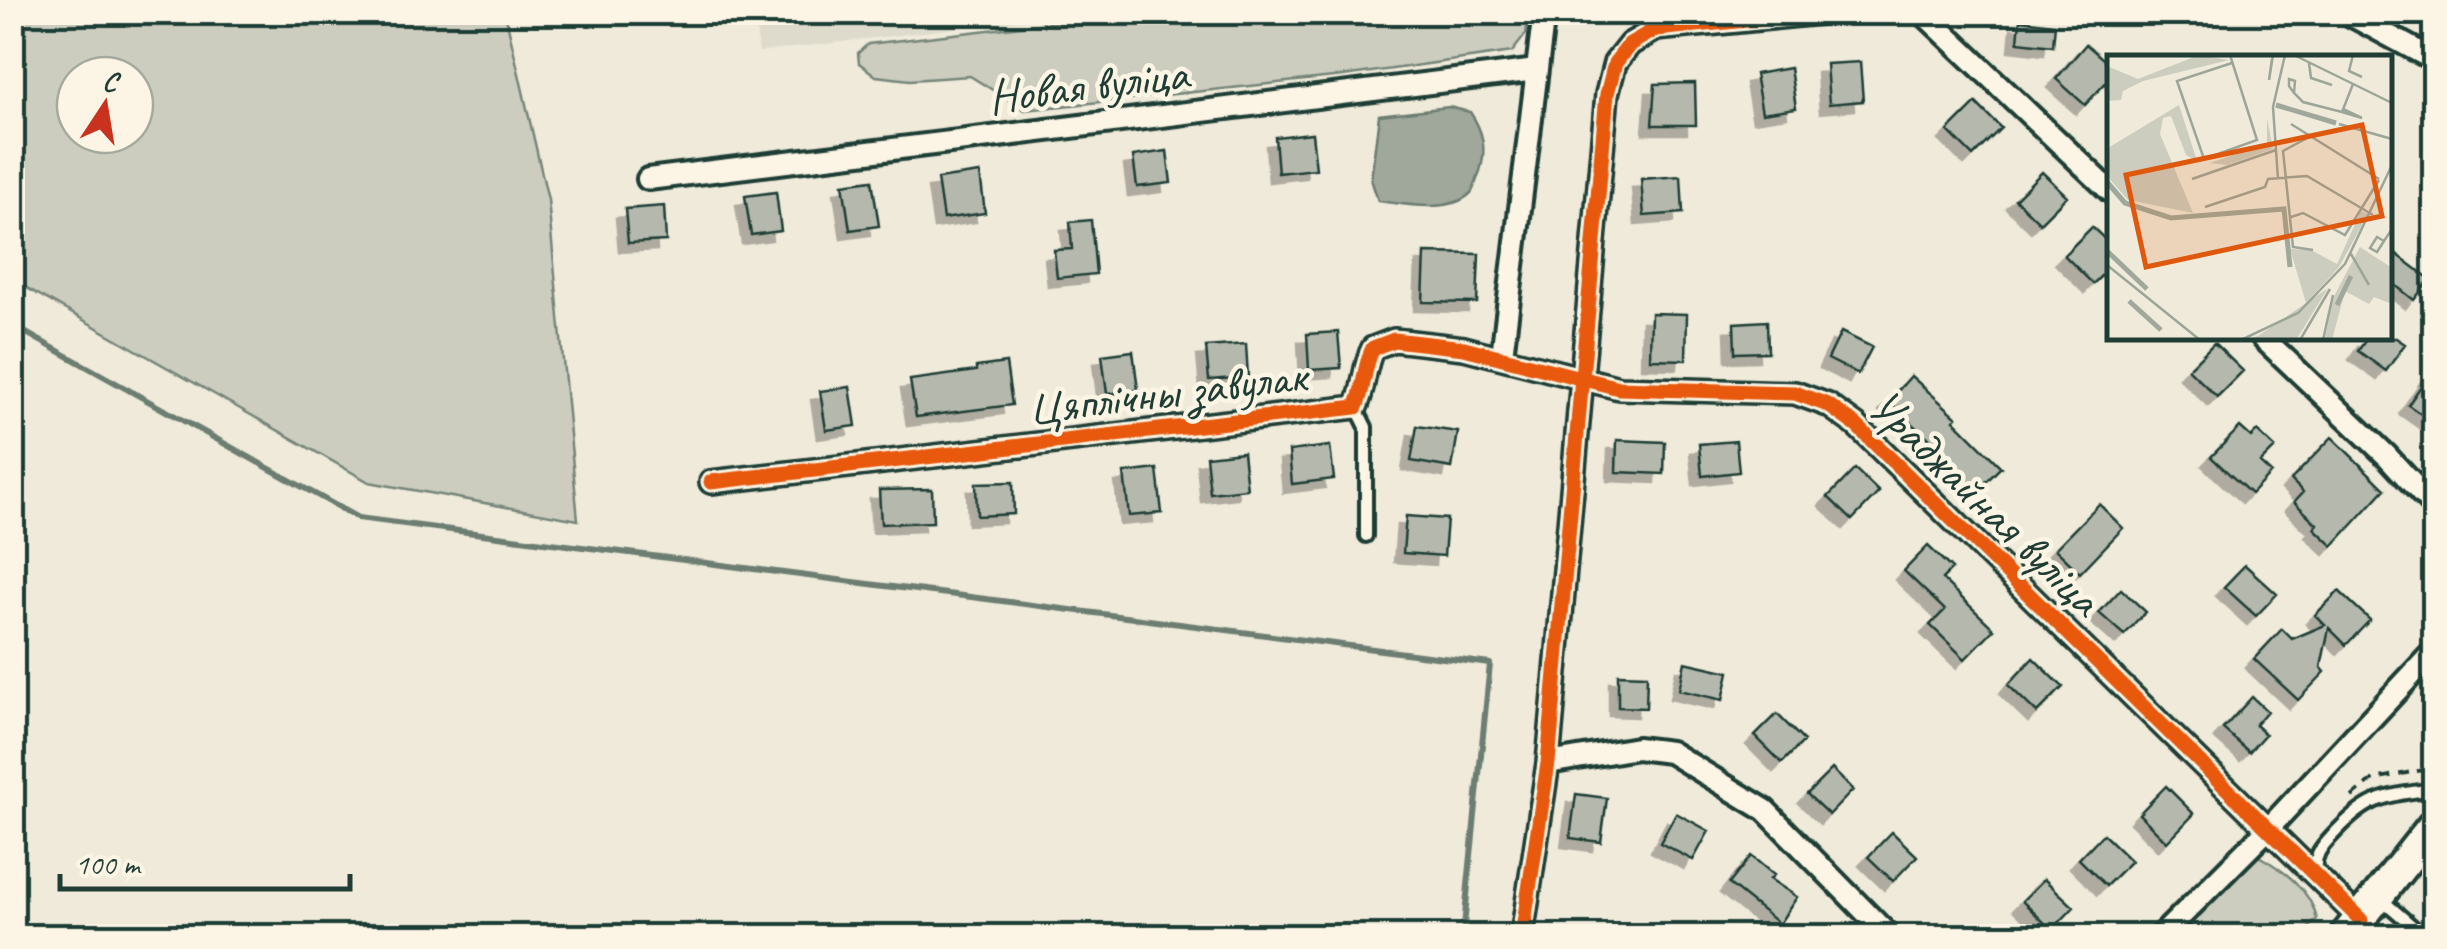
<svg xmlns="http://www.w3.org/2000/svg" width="2447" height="949" font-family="Caveat,sans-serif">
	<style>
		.built { fill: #dedbcc }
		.green { fill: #cccdbf; stroke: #76857a; stroke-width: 2.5; fill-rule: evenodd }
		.water { fill: #9fa89a; stroke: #6c7d71; stroke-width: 2.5 }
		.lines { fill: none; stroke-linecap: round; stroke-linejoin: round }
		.stream { stroke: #6c7d71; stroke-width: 6 }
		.building { fill: #b5b9ad; stroke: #1f3d34; stroke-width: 2.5; filter: url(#shadow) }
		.lane-casing { stroke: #1f3d34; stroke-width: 18 }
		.street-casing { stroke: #1f3d34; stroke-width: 28 }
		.primary-casing { stroke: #1f3d34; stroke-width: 38 }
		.path { stroke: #1f3d34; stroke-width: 4; stroke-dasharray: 10 8; stroke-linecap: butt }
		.lane { stroke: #fcf5e5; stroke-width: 10 }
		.street { stroke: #fcf5e5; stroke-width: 20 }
		.primary { stroke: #fcf5e5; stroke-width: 30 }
		.cycleway-casing { stroke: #fcf5e5; stroke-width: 21 }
		.cycleway { stroke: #e8590c; stroke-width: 15 }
		.labels { text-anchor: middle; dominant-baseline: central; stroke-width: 9; stroke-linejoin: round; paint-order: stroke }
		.street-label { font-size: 48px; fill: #1f3d34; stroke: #fcf5e5 }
		.inset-river { fill: none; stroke: #9fa89a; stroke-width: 5 }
		.inset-road { fill: none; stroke: #9ca598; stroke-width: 2.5 }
		.view { fill: #de580e; fill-opacity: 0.15; stroke: #de580e; stroke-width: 5 }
		.inset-edge { fill: none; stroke: #1f3d34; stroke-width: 5 }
	</style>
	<defs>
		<filter id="shadow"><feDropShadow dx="-9" dy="9" stdDeviation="0" flood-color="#0004"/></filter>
	</defs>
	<rect width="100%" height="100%" fill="#efeada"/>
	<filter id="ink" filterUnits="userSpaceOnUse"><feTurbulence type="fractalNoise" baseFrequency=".01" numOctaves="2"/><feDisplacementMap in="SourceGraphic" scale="20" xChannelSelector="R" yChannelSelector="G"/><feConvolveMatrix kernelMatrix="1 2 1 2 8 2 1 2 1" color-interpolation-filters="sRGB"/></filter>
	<g filter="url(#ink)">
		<path class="built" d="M754,13V12L1077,13L759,52Z"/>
		<path class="green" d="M13,12L505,13L548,200L578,520L369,482L13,280ZM75,75H135V135H75Z
			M1142,12H1529V13L1526,34L1512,52L1343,76L1025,110L970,76L910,80L876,76L859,63L858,53L868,44Z
			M2257,855C2284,870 2310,889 2317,919L2301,936H2177Z"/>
		<path class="water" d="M1449,107L1470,112C1483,131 1487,149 1480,171C1477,178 1475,188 1471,193C1450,214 1404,204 1378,201L1371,179L1379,115Z"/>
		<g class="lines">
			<path class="stream" d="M12,325L358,518L1490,664L1463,936"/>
		</g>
		<path class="building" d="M2020,20L2055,24L2053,46L2018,42Z
			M2086,44L2110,65V78L2085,105L2056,79Z
			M1860,62L1863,101L1829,104L1826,64Z
			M1790,68L1796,108L1762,113L1755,74Z
			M1695,83L1696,125H1652L1655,84Z
			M1976,103L2001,128L1973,156L1948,131Z
			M1312,133L1316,169L1278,173L1275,137Z
			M1167,151L1171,183L1137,187L1133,156Z
			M2042,172L2067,196L2040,223L2015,199Z
			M980,173L985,213L943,219L937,179Z
			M1681,176L1683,213L1644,216L1641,179Z
			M872,180L879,226L850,230L843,184Z
			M776,192L781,231L751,235L745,196Z
			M664,206L666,241L628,243L625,209Z
			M1091,220L1096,274L1057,278L1054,250L1072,249L1070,222Z
			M2092,227L2110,244V267L2093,284L2064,255Z
			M2390,249L2430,279L2414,300L2390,281Z
			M1425,253L1479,254L1477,303L1423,302Z
			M1651,313L1687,314L1686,360L1650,359Z
			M1767,321L1768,352L1735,353L1734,323Z
			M1338,332L1341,368L1309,370L1307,334Z
			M1841,332L1872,347L1858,374L1828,359Z
			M2367,338H2396L2405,344L2386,371L2358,351Z
			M2214,343L2243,371L2217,397L2188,369Z
			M1246,344L1248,377L1209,380L1206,347Z
			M1133,351L1138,390L1107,394L1102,355Z
			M1006,363L1012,405L916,417L910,380L976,371V367Z
			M2434,367V423L2408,405Z
			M1911,376L1957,417L1954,420L2001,467L1977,491L1943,458L1947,454L1888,402Z
			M850,387L856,426L826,430L820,391Z
			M1417,426L1458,432L1452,468L1411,461Z
			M2240,427L2251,437L2257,431L2275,448L2260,463L2271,473L2251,494L2211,457Z
			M2332,437L2385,489L2333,546L2314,528L2317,524L2294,502L2303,492L2291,480Z
			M1617,440L1665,442L1664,474L1616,472Z
			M1736,441L1739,472L1702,476L1699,444Z
			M1330,446L1334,479L1292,484L1289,451Z
			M1243,452L1247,489L1210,493L1206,456Z
			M1157,469L1162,513L1129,516L1124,473Z
			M1855,469L1879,492L1852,520L1828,497Z
			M1013,482L1014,514L977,516L976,483Z
			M932,489L933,522L881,524L879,490Z
			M2099,504L2123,528L2080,573L2055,549Z
			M1406,516L1447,519L1444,556L1403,553Z
			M1928,546L1952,569L1942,579L1994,629L1965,659L1930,625L1945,610L1904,571Z
			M2245,565L2277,594L2256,616L2224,587Z
			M2121,589L2146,612L2124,635L2099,613Z
			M2339,591L2370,620L2346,645L2329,628L2321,667L2325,672L2298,700L2254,659L2282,629L2292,639L2325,625L2315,615Z
			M2033,658L2063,687L2037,713L2008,685Z
			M1685,662L1729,672L1723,700L1679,690Z
			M1618,674L1647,675L1646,708L1618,707Z
			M2252,697L2267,711L2255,725L2265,734L2249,752L2223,729Z
			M1777,714L1804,741L1782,763L1755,736Z
			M1832,769L1853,790L1829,815L1807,794Z
			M2166,786L2194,814L2167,842L2139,814Z
			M1576,794L1607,798L1601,842L1570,838Z
			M1676,813L1709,831L1693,860L1660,843Z
			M1892,832L1917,856L1893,881L1868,857Z
			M2103,834L2131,861L2106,886L2079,859Z
			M1751,856L1774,875L1770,879L1797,897L1779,924L1729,884Z
			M2044,879L2074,907L2052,930L2022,901Z"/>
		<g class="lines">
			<defs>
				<path id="lane" d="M1356,407L1366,427V536
					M2316,871C2314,856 2321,848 2331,837C2367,797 2382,796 2434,789
					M2380,898L2424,936"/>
				<path id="street" d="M1922,12L2110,191
					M2345,12L2434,60
					M648,179L1537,70
					M2263,338L2387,456L2434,507
					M1502,356L1544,12
					M711,482L1356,407C1365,388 1363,367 1373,348L1394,340L1464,348L1619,388L1795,393L1828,405L1857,426L2361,920
					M1548,763L1637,748L1670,752L1765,810L1889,936
					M1522,936L1548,763L1607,94L1615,63L1630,44L1656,29L1830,12
					M2161,936L2268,829L2434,651"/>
				<path id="primary" d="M2346,936L2434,825"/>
			</defs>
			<use href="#lane" class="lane-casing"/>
			<use href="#street" class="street-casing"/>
			<use href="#primary" class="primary-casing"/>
			<path class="path" d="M2352,797L2374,779L2434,768"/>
			<use href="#lane" class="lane"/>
			<use href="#street" class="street"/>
			<use href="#primary" class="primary"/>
			<defs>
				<path id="cycleway" d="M711,482L1356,407C1365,388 1363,367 1373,348L1394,340L1464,348L1619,388L1795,393L1828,405L1857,426L2361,920
					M1522,936L1548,763L1607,94L1615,63L1630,44L1656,29L1830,12"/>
			</defs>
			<use href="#cycleway" class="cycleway-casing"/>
			<use href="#cycleway" class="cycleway"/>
		</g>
	</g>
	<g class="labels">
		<g class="street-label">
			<text transform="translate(1088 85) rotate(-7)">Новая вуліца</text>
			<text transform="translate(1167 392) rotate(-7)">Цяплічны завулак</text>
			<text transform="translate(1985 502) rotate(44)">Ураджайная вуліца</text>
		</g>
	</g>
	<g transform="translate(2107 55)">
		<rect width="285" height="285" fill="#efeada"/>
		<path d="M92,0L122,5L36,26L16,36L14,45L0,46V11L31,24ZM72,50L90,106L79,100L64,61L56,63L53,79L86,158L21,145L0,121L1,93ZM160,63L166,94L120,110L103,108L160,88ZM254,156L261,159L232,212L199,248L183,194L204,195L230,209ZM253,192L285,213V249L267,242L262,249L238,236L225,285H218L225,245ZM221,233L189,285H137L151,281Z" fill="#cccdbf"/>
		<path class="inset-river" d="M169,50L229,68M0,127L18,148L64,163L177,154L183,212M0,196L40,234M22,246L54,275M230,250L244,221"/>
		<path class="inset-road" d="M123,0L150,85L97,104L70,26L125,8M187,0L285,48M246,0L242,16L255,22M165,4L162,25L166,0M202,8L204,23L225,30M187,38L188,26L182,24V31L187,38L196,47L235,57L246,29M235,57L255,63L236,54M184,69L272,124M232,69L285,84M204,81L176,96L186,192L206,195M85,124L169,95M171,124L166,52L178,0M98,152L158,132L161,124L200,121L266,160M184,162L196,158L238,180L272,125M277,186L270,182L263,193L270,197L277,186L285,174M244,199L262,230M238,209L285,110M0,210L93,285M134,285L191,258L238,209M193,285L223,234M216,285L226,240"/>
		<path class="view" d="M255,70L275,161L39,212L19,120Z"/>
		<rect width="285" height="285" class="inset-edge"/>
	</g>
	<rect width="2447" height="949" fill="none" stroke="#fcf5e5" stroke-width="50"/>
	<rect x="25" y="25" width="2397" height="899" fill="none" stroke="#1f3d34" stroke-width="4" filter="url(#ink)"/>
	<g transform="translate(105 105) rotate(12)"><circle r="48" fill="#fcf5e5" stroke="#a4ab9e" stroke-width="2.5"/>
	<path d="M0-8L18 38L0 25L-18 38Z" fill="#c8321e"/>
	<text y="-15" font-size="28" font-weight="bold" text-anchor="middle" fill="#1f3d34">С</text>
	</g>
	<path d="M60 874v15h290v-15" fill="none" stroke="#1f3d34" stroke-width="5"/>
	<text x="75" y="874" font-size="30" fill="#1f3d34" stroke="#fcf5e5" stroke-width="8" paint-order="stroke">100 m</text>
</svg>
